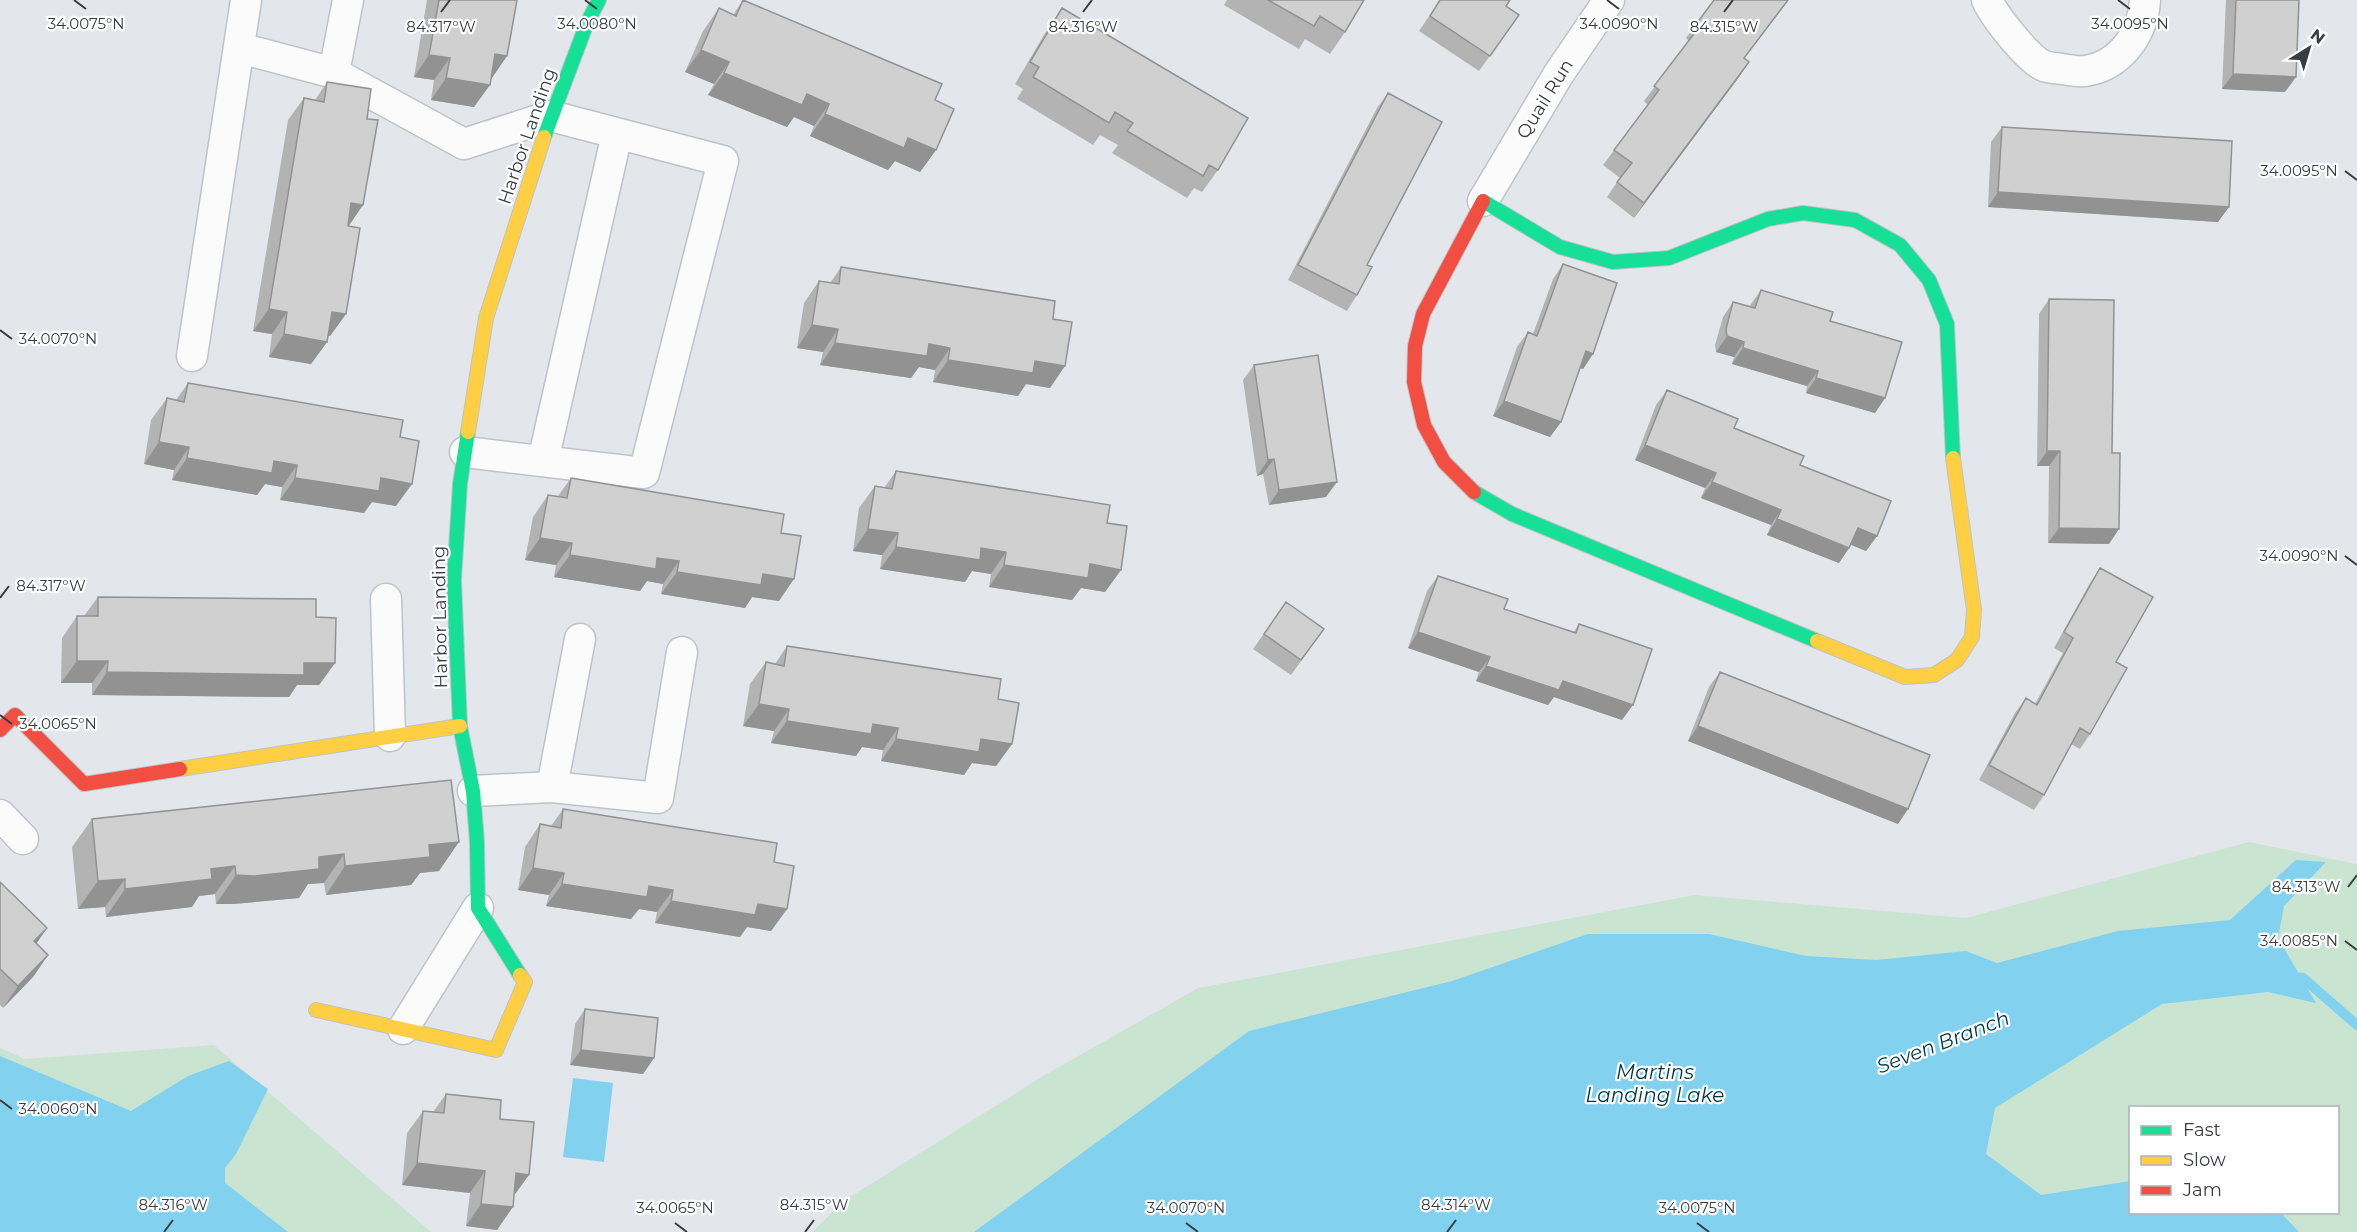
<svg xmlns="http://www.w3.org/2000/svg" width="2357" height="1232" font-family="Montserrat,sans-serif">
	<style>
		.green { fill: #c9e5d2; fill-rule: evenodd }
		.water { fill: #82d1ee }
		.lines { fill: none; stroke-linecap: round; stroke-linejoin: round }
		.stream { stroke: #82d1ee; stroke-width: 10 }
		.street-casing { stroke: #bfc3c7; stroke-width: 33 }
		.fast-casing { stroke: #bfc3c7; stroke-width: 16 }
		.slow-casing { stroke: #bfc3c7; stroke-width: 16 }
		.jam-casing { stroke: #bfc3c7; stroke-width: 16 }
		.street { stroke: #fbfbfc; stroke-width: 30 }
		.fast { stroke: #16e098; stroke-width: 14 }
		.slow { stroke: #ffcf43; stroke-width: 14 }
		.jam { stroke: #f24e42; stroke-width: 14 }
		.wall { fill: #b3b3b4 }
		.shaded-wall { fill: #929292 }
		.building { fill: #d0d0d1; stroke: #929292; stroke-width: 1.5 }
		.ticks { fill: none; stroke: #393c40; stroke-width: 2 }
		.labels { text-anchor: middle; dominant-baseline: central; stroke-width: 4.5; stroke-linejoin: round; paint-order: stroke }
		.street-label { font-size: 18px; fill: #393c40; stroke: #fff }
		.water-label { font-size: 20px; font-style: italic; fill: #013646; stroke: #fff }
		.ticks-label { font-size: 15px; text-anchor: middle; fill: #393c40; stroke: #fff; stroke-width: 4.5; stroke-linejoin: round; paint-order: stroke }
	</style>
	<rect width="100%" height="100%" fill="#e3e7ec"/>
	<path class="green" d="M2249,842L2357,864V1232H812L845,1200L1043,1076L1198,988L1695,895L1966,918ZM2130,1108H2338V1212H2130Z
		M214,1045L431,1232H0V1048L25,1059Z"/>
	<path class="water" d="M2296,860L2326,862L2284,906L2278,938L2316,1003L2268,992L2162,1004L1995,1108L1986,1154L2041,1195L2130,1181V1212L2281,1213L2299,1232H974L1249,1031L1452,981L1588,934H1709L1806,956L1876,960L1966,951L1997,963L2118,931L2230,920Z
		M0,1056L131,1111L188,1076L229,1061L268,1089L236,1154L225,1168V1183L288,1232H0Z
		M573,1078L613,1083L604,1162L563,1157Z"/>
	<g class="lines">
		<path class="stream" d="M2291,977L2303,978L2357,1025"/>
		<defs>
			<path id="street" d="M1987,0C1994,16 2028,59 2044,66C2049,68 2056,68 2062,69C2069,70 2078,72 2085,71C2120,66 2143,34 2145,0
				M240,48L334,73L464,144L551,116L723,161L644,473L465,452
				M334,73L348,0
				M1483,201L1558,75L1609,0
				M192,356L246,0
				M543,461L617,134
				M386,599L390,736
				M552,787L580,639
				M473,791L552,787L658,798L682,652
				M0,815L23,839
				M403,1029L478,908"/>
			<path id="fast" d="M544,137L587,23L599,0
				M1483,201L1560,247L1613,262L1669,258L1768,219L1803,213L1855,220L1900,245L1929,280L1947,324L1953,458
				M468,432L460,484L454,580L460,726L473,791L477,842L478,908L520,975
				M1474,492L1512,514L1817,641"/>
			<path id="slow" d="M468,432L486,318L544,137
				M1817,641L1905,677L1934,675L1957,660L1972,637L1974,610L1953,458
				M180,769L460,726
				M316,1010L496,1050L525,982L520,975"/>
			<path id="jam" d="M1474,492L1444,462L1424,425L1414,382L1415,346L1423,314L1483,201
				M0,730L15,715L84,784L180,769"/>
		</defs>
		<use href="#street" class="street-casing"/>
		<use href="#fast" class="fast-casing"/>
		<use href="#slow" class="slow-casing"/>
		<use href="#jam" class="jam-casing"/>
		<use href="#street" class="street"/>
		<use href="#fast" class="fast"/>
		<use href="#slow" class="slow"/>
		<use href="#jam" class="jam"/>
	</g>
	<path class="wall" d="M427,0H517L507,56L491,78L474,107L431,100L434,80L414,77Z
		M743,0L935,100L936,150L920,172L895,161L888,170L810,136L814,126L794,117L787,127L708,95L714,84L685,72L703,31L719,8L733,15Z
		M1227,0H1364L1345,32L1330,54L1305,39L1299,49L1224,5Z
		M1440,0L1506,6L1519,15L1479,71L1419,31Z
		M1788,0L1744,59L1749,62L1739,77L1634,218L1607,197L1620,178L1603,165L1648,105L1644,101L1689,41L1686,38L1697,23Z
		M2226,0H2299L2285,92L2222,89Z
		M1062,8L1218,170L1202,192L1194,188L1187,198L1112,153L1118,145L1100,135L1093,145L1017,99L1023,89L1015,84L1047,30Z
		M327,82L349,226L346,314L330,336L328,335L327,342L311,364L269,357L272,334L253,331L288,120L304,98L315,100Z
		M1388,93L1357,295L1347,311L1288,280L1377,108Z
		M2002,127L2229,207L2218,222L1988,207L1991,142Z
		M1563,264L1593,354L1583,369L1580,368L1561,422L1550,437L1493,416L1517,347L1528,332L1533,334L1553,279Z
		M841,267L1053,319L1050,388L1026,384L1018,396L933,382L935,370L919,367L911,378L820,365L823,352L797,348L804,303L819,281L830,283Z
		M1761,290L1830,321L1885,398L1875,413L1806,393L1807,386L1732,364L1734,357L1716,352L1715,345L1723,317L1733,302L1749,307Z
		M2049,299L2112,453L2109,544L2048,543L2049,466H2037L2039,314Z
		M1254,365L1326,497L1269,505L1263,474L1257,476L1243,380Z
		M188,383L400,437L396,506L372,502L364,513L280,500L282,487L265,484L257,495L172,480L174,470L144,464L151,420L167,398L176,400Z
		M1667,390L1800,465L1877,536L1866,551L1851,545L1839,563L1767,535L1771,525L1701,498L1705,488L1635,460L1656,405Z
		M896,471L1107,523L1121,570L1105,592L1081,588L1072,600L989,587L991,574L972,571L965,582L880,569L882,555L853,551L859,508L875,486L884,488Z
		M571,478L781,533L779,601L752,597L745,608L661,594L663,584L647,581L640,591L554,577L556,565L525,560L533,517L548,495L558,496Z
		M2100,568L2116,662L2090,734L2080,749L2071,744L2044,795L2034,810L1979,780L2015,713L2026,698L2035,704L2063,653L2054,648L2090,583Z
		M1438,576L1504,609L1573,633L1579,624L1622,720L1554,697L1548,705L1476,681L1479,672L1408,648L1427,591Z
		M98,597L316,617L335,663L319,685H297L289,697L92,695V683H61L62,638L77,616H84Z
		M1286,602L1324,629L1291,675L1253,649Z
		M787,646L998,699L1012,744L996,766L972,763L964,775L881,761L883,750L862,747L856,756L771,743L774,731L743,726L750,684L766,662L775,664Z
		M1720,672L1908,809L1898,824L1688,741L1709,687Z
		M451,780L439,871L420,873L411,885L326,895L324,883L308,884L299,898L233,904H216L215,894L199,896L192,907L106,917L105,907L78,909L72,847L92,819Z
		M563,809L774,862L787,909L771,931L747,927L740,937L655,923L657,912L639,909L631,919L546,906L549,895L518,890L525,847L540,824L551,826Z
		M0,882L47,928L36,944L48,955L33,977L3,1008L0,1005Z
		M585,1009L654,1058L643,1074L570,1065L575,1024Z
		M446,1094L500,1119L514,1196L497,1230L466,1226L470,1193L402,1185L407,1133L423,1111L433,1112Z"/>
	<path class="shaded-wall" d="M1788,0L1778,14L1733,73L1744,58Z
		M701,50L729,62L714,84L685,72Z
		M495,54L507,56L492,78L480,76Z
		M429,55L450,58L434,80L414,77Z
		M1749,62L1739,77L1634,218L1644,203Z
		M724,73L807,94L829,104L814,126L794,117L787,127L708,95Z
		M2233,74L2296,77L2285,92L2222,89Z
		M446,78L490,85L474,107L431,100Z
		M825,114L908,138L936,150L920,172L895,161L888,170L810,136Z
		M1998,192L2229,207L2218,222L1988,207Z
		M351,203L363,205L348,227Z
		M269,309L287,312L272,334L253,331Z
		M332,312L346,314L330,336L317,334Z
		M812,325L838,329L823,352L797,348Z
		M284,334L327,342L311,364L269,357Z
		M1727,336L1744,342L1734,357L1716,352Z
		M835,343L929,344L950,348L935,370L919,367L911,378L820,365Z
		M1743,348L1818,371L1807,386L1732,364Z
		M1586,351L1593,354L1583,369L1575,366Z
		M948,360L1035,361L1065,366L1050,388L1026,384L1018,396L933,382Z
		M1816,378L1885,398L1875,413L1806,393Z
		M1504,401L1561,422L1550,437L1493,416Z
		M159,442L189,447L174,470L144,464Z
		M1645,445L1716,473L1705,488L1635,460Z
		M2047,451H2060L2049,466H2037Z
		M187,458L274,461L297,465L282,487L265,484L257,495L172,480Z
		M1274,459L1263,474L1257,476L1268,460Z
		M295,478H381L412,484L396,506L372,502L364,513L280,500Z
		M1337,482L1326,497L1269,505L1279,490Z
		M1712,482L1781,510L1771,525L1701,498Z
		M1777,519L1849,548L1839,563L1767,535Z
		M1858,528L1877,536L1866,551L1847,543Z
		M2059,528L2119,529L2109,544L2048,543Z
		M868,529L898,533L882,555L853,551Z
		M540,538L572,543L556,565L525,560Z
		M896,547L981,548L1006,552L991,574L972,571L965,582L880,569Z
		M570,555L657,558L679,561L663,584L647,581L640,591L554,577Z
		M1090,564L1121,570L1105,592L1081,588L1072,600L989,587L1004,565Z
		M677,572L763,574L794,579L779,601L752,597L745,608L661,594Z
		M1418,632L1490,657L1479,672L1408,648Z
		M77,661H108L92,683H61Z
		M304,663H335L319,685H297L289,697L92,695L107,672Z
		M1486,666L1563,681L1633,705L1622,720L1554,697L1548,705L1476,681Z
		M759,704L789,709L774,731L743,726Z
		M787,721L873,724L898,728L883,750L862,747L856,756L771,743Z
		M1698,726L1908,809L1898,824L1688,741Z
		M896,739H981L1012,744L996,766L972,763L964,775L881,761Z
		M459,842L439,871L420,873L411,885L326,895L345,866L429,845Z
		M344,854L324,883L308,884L299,898L233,904H216L236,875L319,857Z
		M235,866L215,894L199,896L192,907L106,917L125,889L211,869Z
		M533,868L564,873L549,895L518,890Z
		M125,879L105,907L78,909L98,881Z
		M562,884L649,886L673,890L657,912L639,909L631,919L546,906Z
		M671,901L758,904L787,909L771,931L747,927L740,937L655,923Z
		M47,928L32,950L34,941Z
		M48,955L33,977L3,1008L18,986Z
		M581,1050L654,1058L643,1074L570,1065Z
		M417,1163L485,1171L470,1193L402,1185Z
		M516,1173L529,1175L513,1197Z
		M481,1204L513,1207L497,1230L466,1226Z"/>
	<path class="building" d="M439,0H517L507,56L495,54L490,85L446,78L450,58L429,55Z
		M743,0L942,84L935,100L954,109L936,150L908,138L904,148L825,114L829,104L807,94L802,105L724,73L729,62L701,50L719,8L736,16Z
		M1268,0H1364L1345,32L1320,16L1314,26Z
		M1440,0H1510L1506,6L1519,15L1490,56L1430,16Z
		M1714,0H1788L1744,58L1749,62L1644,203L1617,182L1632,163L1614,150L1659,90L1654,86L1700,26L1697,23Z
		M2236,0H2299L2296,77L2233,74Z
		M1062,8L1248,118L1218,170L1209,165L1203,176L1127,131L1133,123L1115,112L1109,123L1033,77L1039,67L1030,62Z
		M327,82L371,89L367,119L378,120L363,205L351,203L348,226L360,228L346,314L332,312L327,342L284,334L287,312L269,309L304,98L324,102Z
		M1388,93L1442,122L1367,265L1372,267L1357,295L1298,265Z
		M2002,127L2232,141L2229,207L1998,192Z
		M1563,264L1617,283L1593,354L1586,351L1561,422L1504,401L1528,332L1537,336Z
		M841,267L1055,301L1053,319L1072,322L1065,366L1035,361L1033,373L948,360L950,348L929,344L927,356L835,343L838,329L812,325L819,281L839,284Z
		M1761,290L1833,312L1830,321L1902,342L1885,398L1816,378L1818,371L1743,348L1744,342L1727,336L1726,329L1733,302L1755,308Z
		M2049,299L2114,300L2112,453H2120L2119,529L2059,528L2060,451H2047Z
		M1318,355L1337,482L1279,490L1274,459L1268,460L1254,365Z
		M188,383L403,420L400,437L419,441L412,484L381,478L379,491L295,478L297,465L274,461L272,473L187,458L189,447L159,442L167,398L184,402Z
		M1667,390L1738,419L1734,428L1804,456L1800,465L1891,501L1877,536L1858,528L1849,548L1777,519L1781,510L1712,482L1716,473L1645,445Z
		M896,471L1110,505L1107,523L1127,526L1121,570L1090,564L1088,578L1004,565L1006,552L981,548L980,560L896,547L898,533L868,529L875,486L892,489Z
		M571,478L784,514L781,533L801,536L794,579L763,574L761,585L677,572L679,561L657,558L656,569L570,555L572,543L540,538L548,495L567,498Z
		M2100,568L2153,597L2116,662L2127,668L2090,734L2080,728L2044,795L1989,765L2026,698L2037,705L2073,638L2064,632Z
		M1438,576L1508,599L1504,609L1576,633L1579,624L1652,649L1633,705L1563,681L1559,690L1486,666L1490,657L1418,632Z
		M98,597L316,599V617L336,618L335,663H304V675L107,672L108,661H77V616H98Z
		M1286,602L1324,629L1301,660L1264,634Z
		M787,646L1001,679L998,699L1019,703L1012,744L981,739L979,752L896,739L898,728L873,724L871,734L787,721L789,709L759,704L766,662L784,666Z
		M1720,672L1930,755L1908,809L1698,726Z
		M451,780L459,842L429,845L430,857L345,866L344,854L319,857V869L253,876L236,875L235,866L211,869L212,879L125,889V879L98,881L92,819Z
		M563,809L777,843L774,862L794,866L787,909L758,904L755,915L671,901L673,890L649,886L647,897L562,884L564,873L533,868L540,824L561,828Z
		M0,882L47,928L34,941L48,955L18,986L0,969Z
		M585,1009L658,1018L654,1058L581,1050Z
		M446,1094L501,1100L500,1119L534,1122L529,1175L516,1173L513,1207L481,1204L485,1171L417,1163L423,1111L444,1113Z"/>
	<path class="ticks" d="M74,0L86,9M585,0L597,9M1607,0L1619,9M2118,0L2130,9M441,12L450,0M1083,12L1092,0M1724,12L1733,0M2345,171L2357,180M0,330L12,339M2345,556L2357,565M0,598L9,586M0,715L12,724M2348,887L2357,875M2345,941L2357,950M0,1100L12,1109M675,1223L687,1232M1186,1223L1198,1232M1697,1223L1709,1232M164,1232L173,1220M805,1232L814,1220M1447,1232L1456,1220"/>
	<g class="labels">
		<g class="street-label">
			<text transform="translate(1545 99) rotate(-58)">Quail Run</text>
			<text transform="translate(527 136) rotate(-71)">Harbor Landing</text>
			<text transform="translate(440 617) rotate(-91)">Harbor Landing</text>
		</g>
		<g class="water-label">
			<text transform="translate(1943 1042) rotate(-21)">Seven Branch</text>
			<text x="1655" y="1072">Martins<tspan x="1655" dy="23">Landing Lake</tspan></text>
		</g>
	</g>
	<g class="ticks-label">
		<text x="597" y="29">34.0080°N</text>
		<text x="2130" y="29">34.0095°N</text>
		<text x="86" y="29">34.0075°N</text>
		<text x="1619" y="29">34.0090°N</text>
		<text x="441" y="32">84.317°W</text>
		<text x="1083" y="32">84.316°W</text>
		<text x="1724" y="32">84.315°W</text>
		<text x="2299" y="176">34.0095°N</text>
		<text x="58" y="344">34.0070°N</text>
		<text x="2299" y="561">34.0090°N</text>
		<text x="51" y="591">84.317°W</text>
		<text x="58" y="729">34.0065°N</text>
		<text x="2306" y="892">84.313°W</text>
		<text x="2299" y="946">34.0085°N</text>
		<text x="58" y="1114">34.0060°N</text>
		<text x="173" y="1210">84.316°W</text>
		<text x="814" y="1210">84.315°W</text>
		<text x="1456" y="1210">84.314°W</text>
		<text x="675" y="1213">34.0065°N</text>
		<text x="1186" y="1213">34.0070°N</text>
		<text x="1697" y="1213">34.0075°N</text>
	</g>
	<rect x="2129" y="1106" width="210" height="108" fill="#ffffff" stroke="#b0b1b3" stroke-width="1.5"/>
	<rect x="2141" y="1126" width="30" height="9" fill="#16e098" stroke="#b0b1b3" stroke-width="1.5"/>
	<text x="2183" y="1136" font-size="18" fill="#393c40">Fast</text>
	<rect x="2141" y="1156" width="30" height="9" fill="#ffcf43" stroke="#b0b1b3" stroke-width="1.5"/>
	<text x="2183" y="1166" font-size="18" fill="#393c40">Slow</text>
	<rect x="2141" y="1186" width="30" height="9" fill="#f24e42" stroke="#b0b1b3" stroke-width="1.5"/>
	<text x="2183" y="1196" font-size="18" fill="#393c40">Jam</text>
	<g transform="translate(2309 48) rotate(37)" stroke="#ffffff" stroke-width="4.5" paint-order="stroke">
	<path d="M0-4.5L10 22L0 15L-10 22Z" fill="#393c40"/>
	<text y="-9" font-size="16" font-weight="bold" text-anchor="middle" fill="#393c40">N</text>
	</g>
</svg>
